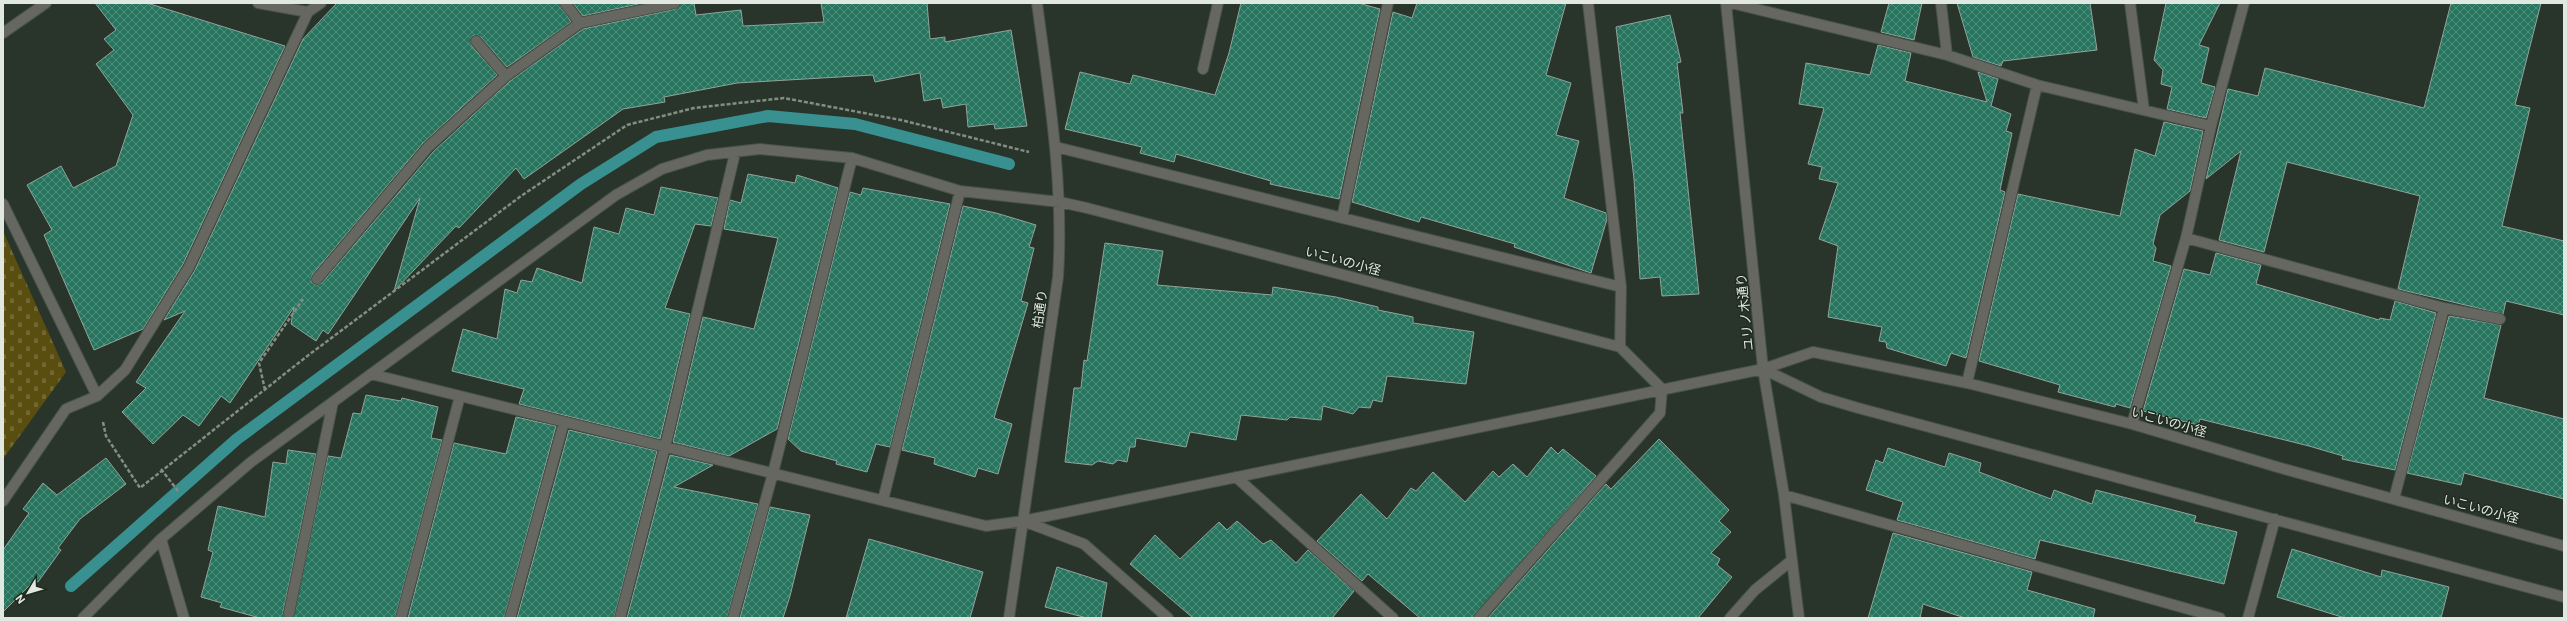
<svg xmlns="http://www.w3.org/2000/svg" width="2567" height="621" font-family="Roboto,'Noto Sans JP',sans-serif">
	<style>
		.cemetery { fill: url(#cemetery-stones) }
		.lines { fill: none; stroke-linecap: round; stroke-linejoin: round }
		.stream { stroke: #389190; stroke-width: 12 }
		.building { fill: url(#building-cross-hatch); stroke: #90a49c }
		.minor-casing { stroke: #465247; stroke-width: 12 }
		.path { stroke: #848d84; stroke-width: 2.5; stroke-dasharray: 4 2; stroke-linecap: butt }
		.minor { stroke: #656760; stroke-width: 10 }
		.labels { text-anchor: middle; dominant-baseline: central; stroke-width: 3; stroke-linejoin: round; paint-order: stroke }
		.street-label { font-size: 13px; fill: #e1e8e1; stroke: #202b20 }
	</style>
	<defs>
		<pattern id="cemetery-stones" width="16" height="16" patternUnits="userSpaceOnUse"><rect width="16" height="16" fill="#594e10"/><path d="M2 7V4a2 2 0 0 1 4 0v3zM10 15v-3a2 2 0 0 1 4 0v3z" fill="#716832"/></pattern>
		<pattern id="building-cross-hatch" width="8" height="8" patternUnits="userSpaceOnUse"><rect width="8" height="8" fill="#28755f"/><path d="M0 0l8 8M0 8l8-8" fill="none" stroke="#518f7d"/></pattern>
	</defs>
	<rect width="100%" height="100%" fill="#29352a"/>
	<path class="cemetery" d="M3,231L66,372L3,459Z"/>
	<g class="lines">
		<path class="stream" d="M71,586L237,439L581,184L656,137L768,116L855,124L1009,164"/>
	</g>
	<path class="building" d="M95,3H147L285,46L183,264L143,329L94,350L44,235L52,230L27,185L61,166L73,188L116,166L133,115L96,64L114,50L104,39L116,30Z
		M337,3H559L571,22L507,67L481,37L475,35L472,36L471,45L497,75L423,143L312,275L311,282L316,285L322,283L433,152L510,81L583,29L676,9L681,3H694L696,15L741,10L743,26L824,22L821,3H927L930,39L945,37V42L1011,30L1027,126L995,129L994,124L968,127L966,104L943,108L941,98L924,101L920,73L875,82L873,75L737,83L664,97L665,102L623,109L524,179L516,168L459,228L456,226L394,291L420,198L328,334L323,330L316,341L291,324L294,307L230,403L221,396L199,426L183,415L153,444L122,412L146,388L136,382L185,311L164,320L195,270L303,39Z
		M573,3H643L583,16Z
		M1241,3H1358L1380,9L1339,199L1270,184L1271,181L1176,154L1174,162L1140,153L1142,147L1065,129L1080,72L1130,84L1133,75L1215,95L1229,53Z
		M1417,3H1566L1546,75L1571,83L1556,135L1579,141L1564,198L1606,213L1607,219L1591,273L1514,247L1515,244L1421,217L1419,222L1352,202L1393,12L1412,18Z
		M1889,3H1922L1914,40L1881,32Z
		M1957,3H2090L2097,50L2003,61L2001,66L1973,57Z
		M2166,3H2220L2199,45L2209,48L2201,83L2215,87L2206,118L2167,109L2172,87L2161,84L2163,70L2154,60Z
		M2451,3H2541L2515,105L2530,108L2502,226L2564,241V315L2506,301L2503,314L2398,289L2420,196L2287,162L2264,252L2219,240L2241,151L2206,179L2228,89L2258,96L2265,68L2424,108Z
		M1670,15L1681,62L1677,63L1683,113H1680L1699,294L1662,296L1660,277L1640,279L1634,179L1616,27Z
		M1878,45L1911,53L1905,81L1987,102L1978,72L1998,79L1991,106L2011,114L2006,131L2012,133L2000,190L2005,192L1966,358L1951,353L1946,366L1887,348L1886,342L1879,341L1882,327L1828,317L1838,246L1819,239L1838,183L1819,179L1822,167L1808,164L1824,108L1799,104L1806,63L1870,75Z
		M2164,122L2203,131L2190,191L2160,215L2153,244L2156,248L2153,261L2171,266L2130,408L2116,404L2115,407L2058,392L2060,385L1979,361L2018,194L2120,216L2135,149L2155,156Z
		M748,174L795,183L797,175L838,188L777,429L729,456L673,442L703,317L754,329L778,238L724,229L730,200L741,203Z
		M661,187L718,198L711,226L695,224L665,308L690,314L660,439L519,404L524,389L452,371L463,329L497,339L505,289L517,293L521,280L532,282L537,268L582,283L594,227L619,234L626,208L654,215Z
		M863,188L950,204L890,447L876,444L867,472L836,464L837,461L801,451L788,439L850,192L861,195Z
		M963,206L996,213L1036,225L1029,247L1034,248L1021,301L1028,303L994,418L1012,424L998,474L978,468L975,477L934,464L935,458L902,450Z
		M1105,243L1163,251L1157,285L1272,295L1273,287L1336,297L1378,307V310L1413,317V323L1474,332L1466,384L1387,376L1382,402L1373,400L1370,408L1359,407L1353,414L1323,406L1321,420L1290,417L1287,420L1241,415L1236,440L1190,432L1186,447L1136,438L1135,447H1130L1127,462L1118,460L1113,464L1098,461L1092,465L1065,462L1074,388H1081L1084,360L1087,361Z
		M2216,253L2261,265L2256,284L2379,320L2380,318L2390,320L2395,301L2436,313L2395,470L2342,459L2343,456L2309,446L2200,419L2198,425L2143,411L2184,269L2210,275Z
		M2449,316L2501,325L2484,398L2564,419V499L2464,473L2461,485L2407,473Z
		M366,395L401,401L402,398L438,407L431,438L442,440L395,618H293L328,456L341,458L353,413L361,414Z
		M516,417L556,426L504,618H408L454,443L506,454Z
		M569,430L657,451L614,618H517Z
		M1659,439L1729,510L1719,521L1731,532L1711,553L1720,559L1717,565L1732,577L1698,618H1488L1606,484L1611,489Z
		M1551,447L1558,454L1563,449L1596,476L1473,618H1420L1368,574L1362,581L1317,541L1361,494L1387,519L1411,488L1416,491L1433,472L1465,502L1493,471L1499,477L1513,464L1527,477Z
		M1888,448L1945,467L1949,453L1981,463L1979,472L2051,499L2054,490L2092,504L2096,490L2196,516L2194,522L2237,532L2224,584L2040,540L2035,559L1897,520L1903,502L1866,490L1876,460L1883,463Z
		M288,450L316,454L283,612L285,618H260L220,607L222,603L201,597L213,552L208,550L218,506L265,517L273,462L286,464Z
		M670,455L713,465L674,487L758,504L727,618H627Z
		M106,458L126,484L80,519L58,548L61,550L38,582L35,580L3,612V550L29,513L23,509L43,483L57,495Z
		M770,507L810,515L790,596L783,618H740Z
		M1237,521L1263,544L1271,540L1296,563L1308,550L1354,591L1332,618H1193L1130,564L1155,535L1180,559L1219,522L1227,530Z
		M1893,533L2032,572L2027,590L2095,609L2093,618H1965L1923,604L1920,618H1868Z
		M869,539L983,572L970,618H846Z
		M2292,549L2381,577L2382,570L2449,587L2441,618H2345L2277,597Z
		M1057,567L1107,583L1101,618H1087L1045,607Z"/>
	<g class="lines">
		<defs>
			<path id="minor" d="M258,3L308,12L321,3
				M565,3L580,23
				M1726,3L1763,369L1784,495L1799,618
				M1731,3L1947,55L2037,85L2211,126
				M1941,3L1947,55
				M2130,3L2144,110
				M3,33L46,3
				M476,41L506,76
				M1203,69L1218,3
				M1056,147L1621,287
				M3,204L97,396
				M1342,218L1388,3
				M2186,238L2444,308L2394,499
				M317,279L428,147L506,76L580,23L675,3
				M2444,308L2500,319
				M1763,369L1821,397L1858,408L2564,597
				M371,374L986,526L1023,521L1763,369L1813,352L1967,383L2132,424L2284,469L2564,546
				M1967,383L2037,85
				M2132,424L2186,238L2211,126L2244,3
				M1236,477L1393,618
				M1784,495L2220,618
				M883,500L960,191
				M3,501L66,409L97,396L125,370L189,267L308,12
				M1023,521L1084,544L1168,618
				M161,539L184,618
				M289,613L333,402
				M83,618L161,539L251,462L616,195L662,169L707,155L760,149L852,158L960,191L1060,202L1087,208L1620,347
				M401,618L460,396
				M510,618L564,422
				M620,618L665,447L735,153
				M733,618L773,473L852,158
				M1009,618L1058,277C1064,185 1049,94 1037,3
				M1479,618L1660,413L1662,389L1620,347L1621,287L1588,3
				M1730,618L1755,590L1792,560
				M2248,618L2275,519"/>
		</defs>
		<use href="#minor" class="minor-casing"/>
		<path class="path" d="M265,390L259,363L303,299
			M103,422L106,436L140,488L306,357L521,196L627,125L694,108L784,98L901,120L1029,152
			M161,469L178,491"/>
		<use href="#minor" class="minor"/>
	</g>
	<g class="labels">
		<g class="street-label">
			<text transform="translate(1343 261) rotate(15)">いこいの小径</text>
			<text transform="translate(1040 309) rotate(-82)">柏通り</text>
			<text transform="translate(1745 312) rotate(-96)">ユリノ木通り</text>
			<text transform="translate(2169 422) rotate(16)">いこいの小径</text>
			<text transform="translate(2481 509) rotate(15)">いこいの小径</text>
		</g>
	</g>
	<rect width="2567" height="621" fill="none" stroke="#e1e8e1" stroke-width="8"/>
	<g transform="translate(28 593) rotate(232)" stroke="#202b20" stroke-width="3" paint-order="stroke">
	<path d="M0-3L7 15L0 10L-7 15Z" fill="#e1e8e1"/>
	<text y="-6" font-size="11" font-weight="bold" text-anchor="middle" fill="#e1e8e1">N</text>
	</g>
</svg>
